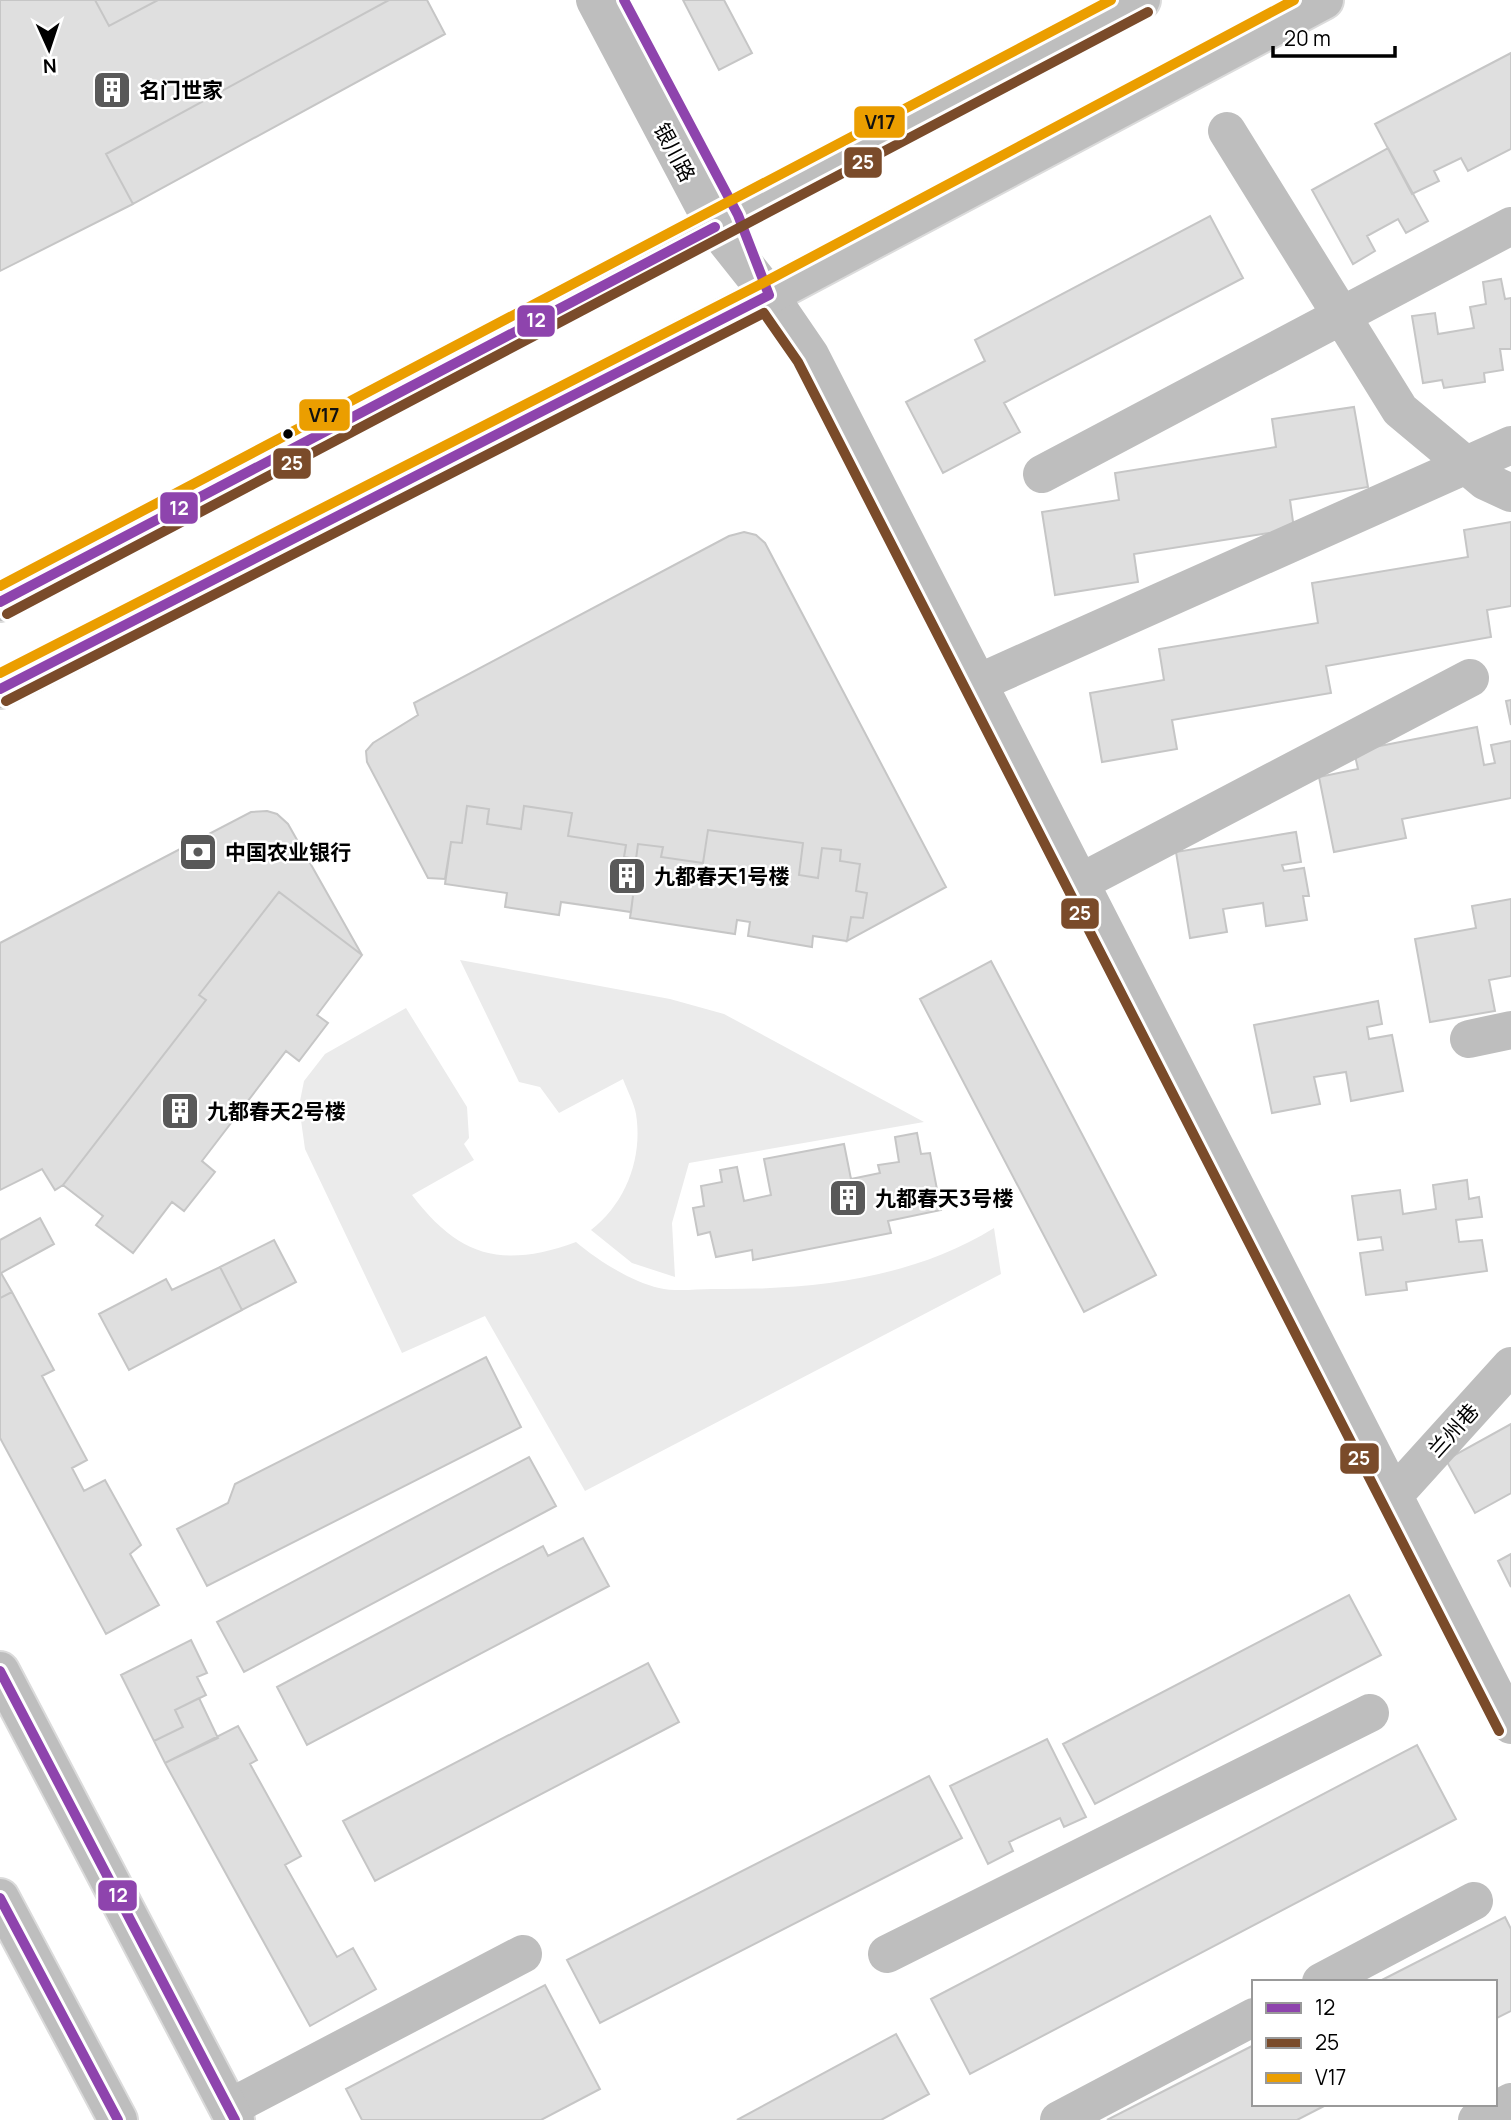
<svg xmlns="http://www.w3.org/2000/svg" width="1511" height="2120" font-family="Manrope,'Noto Sans SC',sans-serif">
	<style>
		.green { fill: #ebebeb }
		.building { fill: #dfdfdf; stroke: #c6c6c6; stroke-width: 2 }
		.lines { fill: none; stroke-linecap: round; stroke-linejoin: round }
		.major-casing { stroke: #dbdbdb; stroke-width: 42 }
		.minor { stroke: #bebebe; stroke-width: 38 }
		.major { stroke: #bebebe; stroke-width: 38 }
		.bus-1-casing { stroke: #fff; stroke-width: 16 }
		.bus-2-casing { stroke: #fff; stroke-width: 16 }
		.bus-3-casing { stroke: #fff; stroke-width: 16 }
		.bus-1 { stroke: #8e44ad; stroke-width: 10 }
		.bus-2 { stroke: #7a4b2a; stroke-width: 10 }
		.bus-3 { stroke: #eb9e00; stroke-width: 10 }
		.bus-dot { fill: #000; stroke: #fff; stroke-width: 2.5 }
		.labels { text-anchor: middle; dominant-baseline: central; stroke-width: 5; stroke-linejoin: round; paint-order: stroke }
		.poi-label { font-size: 21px; font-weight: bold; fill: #000; stroke: #fff; text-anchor: start }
		.street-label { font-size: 21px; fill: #000; stroke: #fff }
		.line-badge { stroke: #fff; stroke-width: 2.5 }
		.badge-label { font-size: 19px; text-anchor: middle; font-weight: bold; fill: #fff }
		.pale-badge-label { font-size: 19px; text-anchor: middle; font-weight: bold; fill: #111 }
	</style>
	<rect width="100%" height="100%" fill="#fff"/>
	<path class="green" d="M460,960L670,999L724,1014L924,1122L689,1163L672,1223L675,1277L632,1263L591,1230C626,1203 643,1158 636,1114C634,1103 627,1090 623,1079L559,1113L540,1087L519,1082Z
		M406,1008L467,1107L469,1138L464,1144L474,1160L412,1195C459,1257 502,1269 576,1242C597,1260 632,1282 659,1288C675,1292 696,1289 712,1289C809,1290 910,1280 994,1228L1001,1274L585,1491L485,1316L402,1353L305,1149L299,1106L304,1081L325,1054Z"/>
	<path class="building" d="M0,0H95L109,26L158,0H389L106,154L133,204L0,271Z
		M95,0H158L109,26Z
		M389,0H427L445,34L133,204L106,154Z
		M683,0H724L752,53L719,70Z
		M1511,53V149L1468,171L1461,158L1434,171L1439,181L1412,194L1375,124Z
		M1388,148L1428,221L1406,233L1398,219L1367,236L1375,251L1353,264L1312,190Z
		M1210,216L1243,278L1004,403L1020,432L943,473L906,402L985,361L975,340Z
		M1501,279L1505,299L1511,298V349H1500L1503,370L1484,373L1485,382L1444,388L1442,380L1423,383L1412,316L1435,313L1438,334L1474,328L1470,307L1486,304L1483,282Z
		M1354,407L1368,487L1290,500L1294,529L1134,554L1138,582L1055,595L1042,512L1119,500L1115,473L1276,447L1272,419Z
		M1511,522V606L1487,610L1491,637L1326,666L1331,693L1172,720L1177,749L1102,762L1090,693L1164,680L1159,649L1318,623L1312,583L1468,557L1464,530Z
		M744,532L756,535L765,543L946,887L847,941L851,917L863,918L867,893L856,891L860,864L840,861L841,850L822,848L818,878L799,875L803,843L708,830L703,863L661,857L663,847L638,844L636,859L624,857L626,845L568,836L572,813L524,806L521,829L487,824L489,809L467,806L462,843L451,842L445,879L428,878L367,762L366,751L373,743L418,715L414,703L729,536Z
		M1511,700V725L1506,701Z
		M1477,727L1484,765L1495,763L1491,745L1511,741V798L1402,819L1406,838L1334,852L1319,777L1358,769L1354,751Z
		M467,806L489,809L487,824L521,829L524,806L572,813L568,836L626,845L624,857L636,859L638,844L663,847L661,857L703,863L708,830L803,843L799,875L818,878L822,848L841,850L840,861L860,864L856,891L867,893L863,918L851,917L847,941L813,936L812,947L748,936L750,922L737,920L735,934L630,918L633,896L631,912L561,902L559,915L505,907L507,893L445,884L451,842L462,843Z
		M267,811L277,814L288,824L362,955L279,892L199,995L206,1000L63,1185L55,1190L42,1169L0,1190V943L251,812Z
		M1296,832L1301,862L1282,865L1284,871L1304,868L1309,896H1303L1307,920L1266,926L1263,903L1223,909L1227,932L1190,938L1176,852Z
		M279,892L362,955L317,1015L328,1023L299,1061L286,1051L202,1161L215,1172L184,1211L172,1202L133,1253L96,1225L103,1216L63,1185L206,1000L199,995Z
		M1511,899V976L1489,980L1495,1011L1430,1022L1415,939L1476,928L1472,906Z
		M991,961L1156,1275L1084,1312L920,999Z
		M1378,1001L1382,1024L1367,1027L1369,1039L1392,1035L1403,1091L1351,1101L1346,1072L1314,1077L1320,1104L1272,1113L1254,1025Z
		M917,1133L921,1154L930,1153L941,1210L888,1221L891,1233L753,1260L752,1250L716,1257L710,1232L698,1235L693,1208L704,1206L701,1186L722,1182L720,1170L737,1167L744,1201L771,1195L764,1159L844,1144L851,1179L880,1173L878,1165L899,1162L895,1137Z
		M1467,1180L1469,1199L1479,1197L1482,1217L1456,1220L1459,1242L1482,1240L1487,1271L1406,1282L1407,1290L1366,1295L1360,1253L1383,1250L1381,1237L1358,1240L1352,1196L1400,1190L1403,1214L1436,1209L1433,1185Z
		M40,1218L54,1244L1,1273L12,1292L0,1298V1240Z
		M274,1240L296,1282L242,1310L220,1267Z
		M220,1267L242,1310L129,1370L99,1314L166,1279L172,1290Z
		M12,1292L54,1370L42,1376L87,1460L72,1468L84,1491L105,1480L141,1545L130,1554L159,1605L106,1634L0,1438V1298Z
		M486,1357L521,1427L207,1586L177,1529L228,1503L235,1484Z
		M1511,1424V1493L1475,1513L1446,1460Z
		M529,1457L556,1506L244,1672L217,1622Z
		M583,1538L609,1586L307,1745L277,1687L543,1546L548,1556Z
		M1511,1554V1587L1498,1561Z
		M1349,1595L1381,1655L1095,1804L1063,1744Z
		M191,1640L207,1673L197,1677L206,1695L175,1710L183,1727L154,1741L121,1675Z
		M648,1663L679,1722L375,1881L343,1821Z
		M199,1698L218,1738L165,1763L154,1741L183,1727L175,1710Z
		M238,1726L257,1760L250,1764L301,1856L285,1865L337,1957L353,1948L376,1989L310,2026L165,1763Z
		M1047,1739L1086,1817L1064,1827L1060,1818L1009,1842L1013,1851L988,1864L950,1786Z
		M1417,1745L1456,1819L970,2074L931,1999Z
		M929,1776L962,1838L600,2023L567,1960Z
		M1505,1917L1511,1929V2011L1495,2019V1982H1378Z
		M545,1985L600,2089L541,2120H362L346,2089Z
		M896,2034L929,2094L881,2120H737Z
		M1254,2045V2104H1328L1297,2120H1107Z"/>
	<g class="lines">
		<defs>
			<path id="major" d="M0,602L1141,0
				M0,689L769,295L1324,0
				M0,1671L235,2120
				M0,1898L118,2120"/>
		</defs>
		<use href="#major" class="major-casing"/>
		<path class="minor" d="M595,0L715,227L769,295L810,355L1511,1725
			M1227,131L1400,410L1485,481L1511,493
			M1042,474L1511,226
			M978,683L1511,445
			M1081,882L1470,678
			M1469,1039L1511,1030
			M1395,1494L1511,1366
			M887,1954L1370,1713
			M1321,1982L1474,1901
			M229,2108L523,1954
			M1059,2120L1254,2017
			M1477,2120L1511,2102"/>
		<use href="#major" class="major"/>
		<defs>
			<path id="bus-1" d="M0,602L715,227
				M0,689L769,295L738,215L624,0
				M0,1671L235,2120
				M0,1898L118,2120"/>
			<path id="bus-2" d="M7,614L1148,12
				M6,701L764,313L798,362L1499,1731"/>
			<path id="bus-3" d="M0,586L1111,0
				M0,673L763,283L1294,0"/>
		</defs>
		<use href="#bus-1" class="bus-1-casing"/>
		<use href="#bus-2" class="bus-2-casing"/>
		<use href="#bus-3" class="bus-3-casing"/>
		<use href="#bus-1" class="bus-1"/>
		<use href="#bus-2" class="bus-2"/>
		<use href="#bus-3" class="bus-3"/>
	</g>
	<defs>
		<symbol id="building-square" viewBox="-11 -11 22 22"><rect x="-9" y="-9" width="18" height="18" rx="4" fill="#595959" stroke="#fff"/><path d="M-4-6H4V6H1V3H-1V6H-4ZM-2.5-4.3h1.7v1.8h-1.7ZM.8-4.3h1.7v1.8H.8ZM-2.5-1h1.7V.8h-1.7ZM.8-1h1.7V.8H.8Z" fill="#fff"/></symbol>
		<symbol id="bank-square" viewBox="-11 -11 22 22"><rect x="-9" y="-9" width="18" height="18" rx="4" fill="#595959" stroke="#fff"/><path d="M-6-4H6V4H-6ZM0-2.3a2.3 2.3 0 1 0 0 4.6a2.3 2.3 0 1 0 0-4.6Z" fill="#fff"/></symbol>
	</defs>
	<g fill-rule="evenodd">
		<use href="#building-square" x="90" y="68" width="44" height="44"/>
		<use href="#bank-square" x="176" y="830" width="44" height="44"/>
		<use href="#building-square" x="605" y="854" width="44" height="44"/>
		<use href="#building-square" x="158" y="1089" width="44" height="44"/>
		<use href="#building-square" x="826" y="1176" width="44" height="44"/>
	</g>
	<circle class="bus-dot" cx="288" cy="434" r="6"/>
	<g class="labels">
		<g class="poi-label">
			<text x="139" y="90">名门世家</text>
			<text x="225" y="852">中国农业银行</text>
			<text x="654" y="876">九都春天1号楼</text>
			<text x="207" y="1111">九都春天2号楼</text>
			<text x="875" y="1198">九都春天3号楼</text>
		</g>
		<g class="street-label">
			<text transform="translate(675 152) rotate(62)">银川路</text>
			<text transform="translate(1453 1430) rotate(-48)">兰州巷</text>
		</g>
	</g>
	<g class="line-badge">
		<rect x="853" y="105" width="53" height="34" rx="7" fill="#eb9e00"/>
		<rect x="843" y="146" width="40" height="33" rx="7" fill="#7a4b2a"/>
		<rect x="516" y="304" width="40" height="34" rx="7" fill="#8e44ad"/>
		<rect x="298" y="398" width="53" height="34" rx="7" fill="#eb9e00"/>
		<rect x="272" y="447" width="40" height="33" rx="7" fill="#7a4b2a"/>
		<rect x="159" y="491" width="40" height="34" rx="7" fill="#8e44ad"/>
		<rect x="1060" y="897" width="40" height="33" rx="7" fill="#7a4b2a"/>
		<rect x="1339" y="1442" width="41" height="33" rx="7" fill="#7a4b2a"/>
		<rect x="97" y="1879" width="41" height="33" rx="7" fill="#8e44ad"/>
	</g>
	<g class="badge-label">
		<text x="863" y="169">25</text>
		<text x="536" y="327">12</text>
		<text x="292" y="470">25</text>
		<text x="179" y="515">12</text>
		<text x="1080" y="920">25</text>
		<text x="1359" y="1465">25</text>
		<text x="118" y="1902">12</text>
	</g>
	<g class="pale-badge-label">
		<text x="880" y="129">V17</text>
		<text x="324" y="422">V17</text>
	</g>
	<rect x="1252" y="1980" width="245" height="126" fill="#ffffff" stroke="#999999" stroke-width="2"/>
	<rect x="1266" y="2003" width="35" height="10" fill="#8e44ad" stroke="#999999" stroke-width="2"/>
	<text x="1315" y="2015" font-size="21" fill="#000000">12</text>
	<rect x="1266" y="2038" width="35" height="10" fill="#7a4b2a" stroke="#999999" stroke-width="2"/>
	<text x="1315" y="2050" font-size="21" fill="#000000">25</text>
	<rect x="1266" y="2073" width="35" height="10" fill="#eb9e00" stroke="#999999" stroke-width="2"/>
	<text x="1315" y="2085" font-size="21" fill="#000000">V17</text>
	<g transform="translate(49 49) rotate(177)" stroke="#ffffff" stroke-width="5" paint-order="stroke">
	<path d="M0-5L12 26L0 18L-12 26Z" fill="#000000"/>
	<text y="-10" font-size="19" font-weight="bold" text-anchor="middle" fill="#000000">N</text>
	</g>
	<path d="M1273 46v10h122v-10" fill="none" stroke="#000000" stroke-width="3.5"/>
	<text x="1284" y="46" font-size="21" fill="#000000" stroke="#ffffff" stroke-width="5" paint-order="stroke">20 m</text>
</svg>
